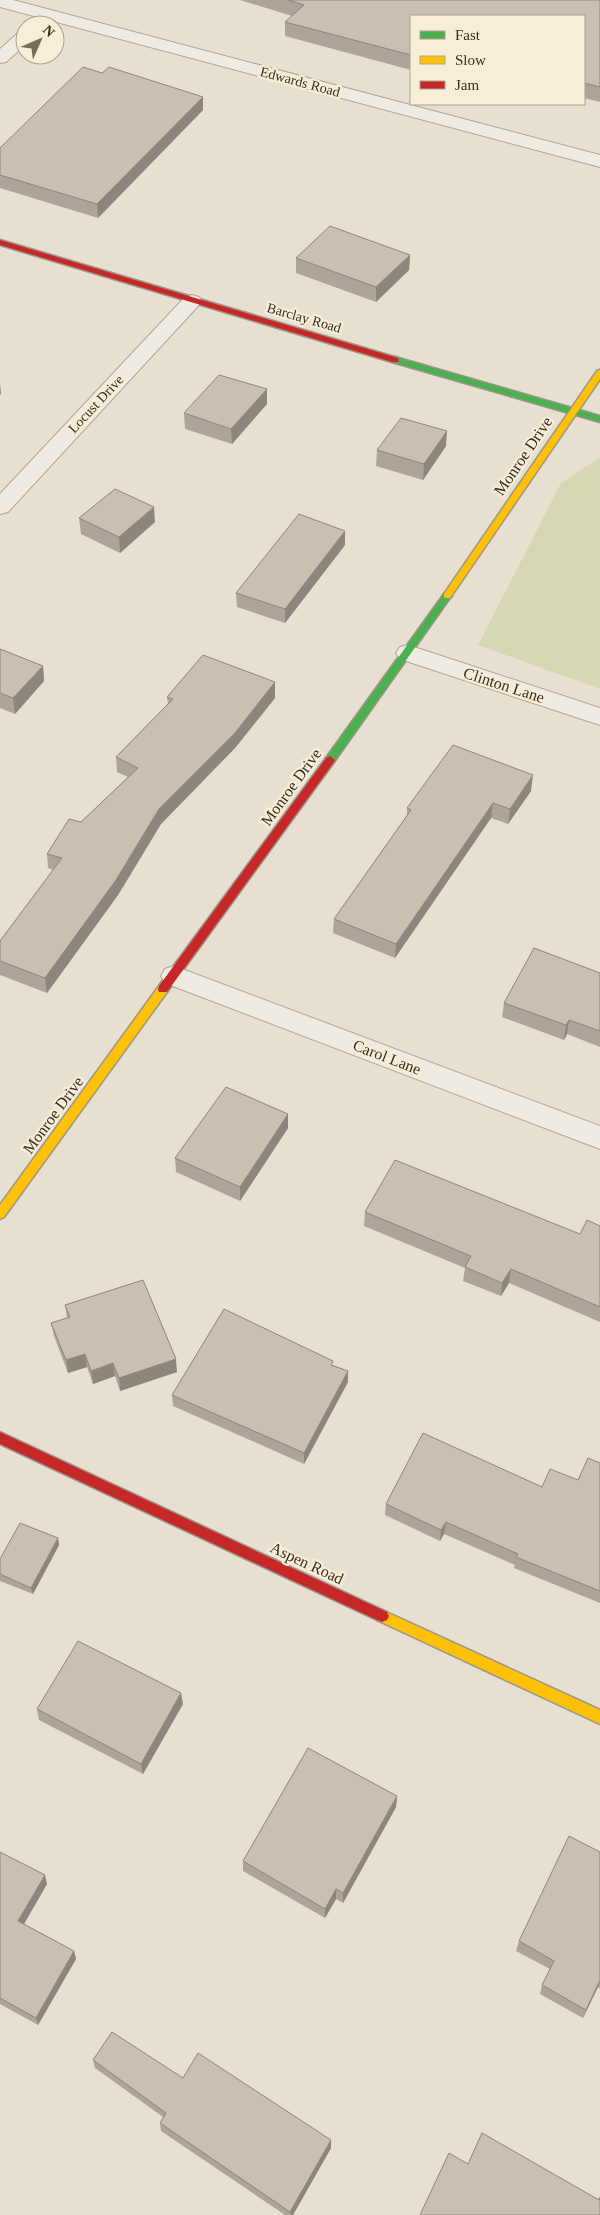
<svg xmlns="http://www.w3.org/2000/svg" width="600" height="2215" font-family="Georgia,serif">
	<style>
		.green { fill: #d6d7b3 }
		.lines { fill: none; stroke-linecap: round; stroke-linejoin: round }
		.street-casing { stroke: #ada599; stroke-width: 2 }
		.fast-casing { stroke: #9c958a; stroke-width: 3 }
		.slow-casing { stroke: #9c958a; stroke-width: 3 }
		.jam-casing { stroke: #9c958a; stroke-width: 3 }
		.street { fill: #efebe3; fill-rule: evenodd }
		.fast { fill: #4caf50; fill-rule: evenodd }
		.slow { fill: #ffc107; fill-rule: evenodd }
		.jam { fill: #c62828; fill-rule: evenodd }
		.wall { fill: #afa499 }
		.shaded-wall { fill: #8e867d }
		.building { fill: #cbbfb2; stroke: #8e867d }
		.labels { text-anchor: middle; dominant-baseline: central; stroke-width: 4.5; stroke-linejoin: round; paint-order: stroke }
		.far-street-label { font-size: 14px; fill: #3d2e20; stroke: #f7eed8 }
		.street-label { font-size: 16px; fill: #3d2e20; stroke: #f7eed8 }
	</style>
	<rect width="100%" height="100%" fill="#e7e0d1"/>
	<path class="green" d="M600,457V689L478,645L561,483Z"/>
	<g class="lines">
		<defs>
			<path id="street" d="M0,0H13L600,155V167L0,7Z
				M25,31V45L6,62L0,63V49L19,32Z
				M192,295L199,297L202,301L199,305L8,512L0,514V494L185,297Z
				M408,645L600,708V725L400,659L396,653L400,647Z
				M174,966L600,1126V1149L165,983L161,976L165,969Z"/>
			<path id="fast" d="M395,357L600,416V422L392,362V358Z
				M447,593L452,596L450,598L334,762H326L325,760L326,758L444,594Z"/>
			<path id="slow" d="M600,370V379L450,598H444V594L597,371Z
				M163,985L167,986L168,989L167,992L4,1217L0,1219V1205L159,986Z
				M382,1610L600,1710V1724L377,1620L375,1616L377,1612Z"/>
			<path id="jam" d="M0,240L398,358L399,360L398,362H392L0,245Z
				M330,756L335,760L334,762L167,992H159L158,989L159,986L326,758Z
				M0,1432L387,1612L389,1616L387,1620L382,1622L377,1620L0,1444Z"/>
		</defs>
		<use href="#street" class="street-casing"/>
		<use href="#fast" class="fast-casing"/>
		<use href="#slow" class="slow-casing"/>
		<use href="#jam" class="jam-casing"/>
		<use href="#street" class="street"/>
		<use href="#fast" class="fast"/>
		<use href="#slow" class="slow"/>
		<use href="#jam" class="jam"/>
	</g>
	<path class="wall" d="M240,0H600V102L584,98V16H411V70L285,36V22L292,16Z
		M203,110L98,218L0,188V148Z
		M410,255L409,270L376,302L296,273V258Z
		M267,404L232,444L185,429L184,413Z
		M446,446L423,480L376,466L377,450Z
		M79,518L155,522L120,553L81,534Z
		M345,545L285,623L237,607L236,593Z
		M0,649L43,666L44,681L15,714L0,708Z
		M275,682V698L235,748L161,824L118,895L47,993L0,975V941L53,870L48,868L47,854L81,822L128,777L117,772L116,757L168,704L167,697Z
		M531,791L508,824L491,818L395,958L333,933L334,919L407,816V808Z
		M600,973V1047L567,1034L564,1040L502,1017L504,1003Z
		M288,1114V1128L240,1201L176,1172L175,1158Z
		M365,1212L580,1234L600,1226V1322L509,1283L501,1296L463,1281L465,1268L364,1226Z
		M65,1305L177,1372L120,1391L115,1376L93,1384L87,1367L68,1373L54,1336L51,1323L67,1318Z
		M333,1365L348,1371V1382L304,1464L173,1406L172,1395Z
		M600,1463V1603L514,1568L515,1565L444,1534L440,1541L385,1515L386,1504L542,1487L578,1480Z
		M58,1538L59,1545L33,1594L0,1581V1559Z
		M183,1704L143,1774L39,1720L37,1709Z
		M397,1796L396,1807L343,1903L336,1899L325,1918L243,1871V1861Z
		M0,1852L47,1884L24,1924L74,1951L76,1959L38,2025L0,2004Z
		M600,1852V1989L598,1987L583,2018L540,1994L542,1985L550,1969L516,1951L519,1941Z
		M93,2060L183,2078L331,2148L293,2215H285L161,2131L160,2123L163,2117L95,2068Z"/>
	<path class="shaded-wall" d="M203,97V110L98,218L97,204Z
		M410,255L409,270L376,302V287Z
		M0,383L1,394L0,395Z
		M267,389V404L232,444L231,429Z
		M447,431L446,446L423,480L424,464Z
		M154,507L155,522L120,553L119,537Z
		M345,531V545L285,623V609Z
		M43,666L44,681L15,714L13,698Z
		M275,682V698L235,748L161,824L118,895L47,993L45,978L159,809Z
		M533,775L531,791L508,824L510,809Z
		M493,803L491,818L395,958L396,944Z
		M569,1020L567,1034L564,1040L566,1025Z
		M288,1114V1128L240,1201V1187Z
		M511,1269L509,1283L501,1296L502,1283Z
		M85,1354L87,1367L68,1373L66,1360Z
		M176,1359L177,1372L120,1391L119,1378Z
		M113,1363L115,1376L93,1384L91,1371Z
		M348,1371V1382L304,1464V1453Z
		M446,1522L444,1534L440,1541L441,1530Z
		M58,1538L59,1545L33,1594L31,1588Z
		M181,1693L183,1704L143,1774L141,1764Z
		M397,1796L396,1807L343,1903V1893Z
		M45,1875L47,1884L21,1929L18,1921Z
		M336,1889V1899L325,1918V1909Z
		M74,1951L76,1959L38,2025L36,2018Z
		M600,1980L598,1987L583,2018L586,2010Z
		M331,2140V2148L293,2215H291L290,2212Z"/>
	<path class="building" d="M288,0H600V87L584,83V16H411V55L285,22L304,5Z
		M83,67L102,73L109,67L203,97L97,204L0,175V148Z
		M330,226L410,255L376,287L296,258Z
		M219,375L267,389L231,429L184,413Z
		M401,418L447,431L424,464L377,450Z
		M115,489L154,507L119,537L79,518Z
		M299,514L345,531L285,609L236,593Z
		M0,649L43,666L13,698L0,693Z
		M203,655L275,682L235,733L159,809L116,880L45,978L0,961V941L62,858L47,854L69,819L81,822L138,768L116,757L173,699L167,697Z
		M453,745L533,775L510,809L493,803L396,944L334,919L411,810L407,808Z
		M534,948L600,973V1031L569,1020L566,1025L504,1003Z
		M226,1087L288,1114L240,1187L175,1158Z
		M395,1160L580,1234L587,1220L600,1226V1307L511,1269L502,1283L465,1267L471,1256L365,1212Z
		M143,1280L176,1359L119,1378L113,1363L91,1371L85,1354L66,1360L51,1323L70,1317L65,1305Z
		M224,1309L333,1361L331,1365L348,1371L304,1453L172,1395Z
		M423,1433L542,1487L550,1469L578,1480L588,1458L600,1463V1591L516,1557L518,1554L446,1522L441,1530L386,1504Z
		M20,1523L58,1538L31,1588L0,1574V1559Z
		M78,1641L181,1693L141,1764L37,1709Z
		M308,1748L397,1796L343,1893L336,1889L325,1909L243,1861Z
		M569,1836L600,1852V1980L586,2010L542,1985L554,1961L519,1941Z
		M0,1852L45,1875L18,1921L74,1951L36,2018L0,1998Z
		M112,2032L183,2078L198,2053L331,2140L290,2212L160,2123L166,2113L93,2060Z
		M482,2133L599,2200L600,2197V2215H420L449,2153L468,2164Z"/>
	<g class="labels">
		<g class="far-street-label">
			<text transform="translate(300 82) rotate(15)">Edwards Road</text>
			<text transform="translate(304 318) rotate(16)">Barclay Road</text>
			<text transform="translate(96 404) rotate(-47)">Locust Drive</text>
		</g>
		<g class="street-label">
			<text transform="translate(523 456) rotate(-56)">Monroe Drive</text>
			<text transform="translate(504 685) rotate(18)">Clinton Lane</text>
			<text transform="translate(291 787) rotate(-54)">Monroe Drive</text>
			<text transform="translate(387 1057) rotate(21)">Carol Lane</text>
			<text transform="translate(53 1115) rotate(-54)">Monroe Drive</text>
			<text transform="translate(307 1563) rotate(25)">Aspen Road</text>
		</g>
	</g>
	<rect x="410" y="15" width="175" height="90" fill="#f7eed8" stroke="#ada18e"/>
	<rect x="420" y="31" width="25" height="8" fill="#4caf50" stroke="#ada18e"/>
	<text x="455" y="40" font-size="15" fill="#3d2e20">Fast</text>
	<rect x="420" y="56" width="25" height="8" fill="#ffc107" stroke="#ada18e"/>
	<text x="455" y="65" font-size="15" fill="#3d2e20">Slow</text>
	<rect x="420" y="81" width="25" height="8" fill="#c62828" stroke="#ada18e"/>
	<text x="455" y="90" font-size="15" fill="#3d2e20">Jam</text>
	<g transform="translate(40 40) rotate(45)"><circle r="24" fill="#f7eed8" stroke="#ada18e"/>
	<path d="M0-4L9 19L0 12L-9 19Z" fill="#786c5e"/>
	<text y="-8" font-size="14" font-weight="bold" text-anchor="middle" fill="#3d2e20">N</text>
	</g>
</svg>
